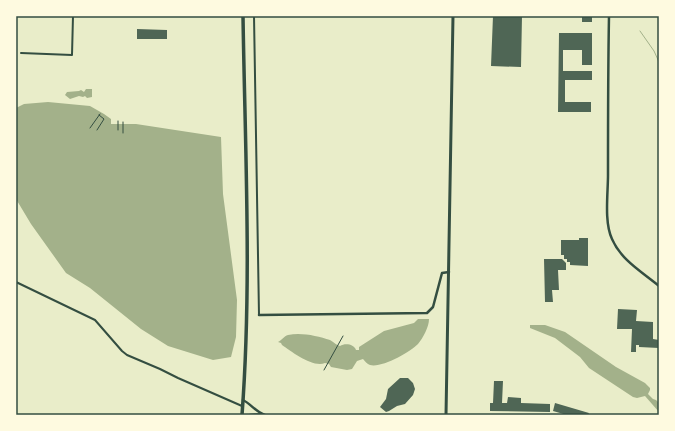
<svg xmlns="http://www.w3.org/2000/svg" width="675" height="431" font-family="Spectral,serif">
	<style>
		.water { fill: #a3b18a }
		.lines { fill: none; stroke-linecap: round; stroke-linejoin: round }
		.stream { stroke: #a3b18a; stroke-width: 1 }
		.building { fill: #4f6655 }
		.path { stroke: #344e41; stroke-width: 1 }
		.minor { stroke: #344e41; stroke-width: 2 }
		.tertiary { stroke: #344e41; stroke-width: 2.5 }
		.secondary { stroke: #344e41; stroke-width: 3 }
		.primary { stroke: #344e41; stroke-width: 3.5 }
		.neatline { fill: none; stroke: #344e41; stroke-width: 1.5 }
	</style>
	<rect width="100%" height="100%" fill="#e9edc9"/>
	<path class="water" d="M86,89H92V97L87,98L85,96L83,97L79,96L70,99L65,95L67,92L79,91L81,90L84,92Z
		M48,102L90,106L104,114L111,119V124H136L221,137L223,194L237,300L236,337L231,357L213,360L168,346L141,329L90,288L66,273L31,224L16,199V108L24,104Z
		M418,319H429C429,327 423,338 418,344C409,353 382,368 370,365C367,364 365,361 363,359L357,361L352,369L347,370L331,367L329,364L325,363C313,368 292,352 282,345L281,343L278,342C282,340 284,336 288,335C301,332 318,336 330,340C334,342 336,345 340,346C345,343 354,344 356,350H359V347L384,331L414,323Z
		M530,325H545L565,332L616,367L645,383L650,388V390L648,394L653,399L656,400L659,403V412L645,396L637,398L633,397L589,368L580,357L555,338L530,328Z"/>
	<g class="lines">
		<path class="stream" d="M640,31L654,51L659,62"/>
	</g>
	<path class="building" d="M493,16H522L521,67L491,66Z
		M582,16H592V22H582Z
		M137,29L167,30V39H137Z
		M559,33H592V65H582V50H563V71H592V80H565V102H591V112H558Z
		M579,238H588V266L570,265V262H567V259H564V255H561V240H579Z
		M544,259H562L566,263V270H558L559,290H552L553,302H545Z
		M618,309L637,310L636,321L653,322V339L659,340V348L639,347V345H636V352H631L632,329H617Z
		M400,378H408L413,383L415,389L413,395L405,404L397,406L389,411L386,412L380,407L386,399L388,389Z
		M494,381H503L502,403H507L508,397L521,398V403L550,404V412L490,411V403H493Z
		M555,403L589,413L588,415H567L553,411Z"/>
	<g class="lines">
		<path class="path" d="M90,128L100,114
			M97,130L104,119L99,115
			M118,130V121
			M123,133V122
			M324,370L343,336"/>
		<path class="minor" d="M254,16L259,315
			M21,53L72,55L73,16
			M16,282L95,320L122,351L127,355L160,369L178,378L242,406"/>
		<path class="tertiary" d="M609,16C608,69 608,122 608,175C608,194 604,222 612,239C621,260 642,272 659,286
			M259,315L427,313L433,307L442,273L449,272
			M243,400C251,404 257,413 265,415
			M250,415L261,414"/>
		<path class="secondary" d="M446,415L453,16"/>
		<path class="primary" d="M242,415C252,282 245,149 243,16"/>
	</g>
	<rect width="675" height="431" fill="none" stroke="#fefae0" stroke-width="34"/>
	<rect x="17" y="17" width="641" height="397" class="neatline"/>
</svg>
